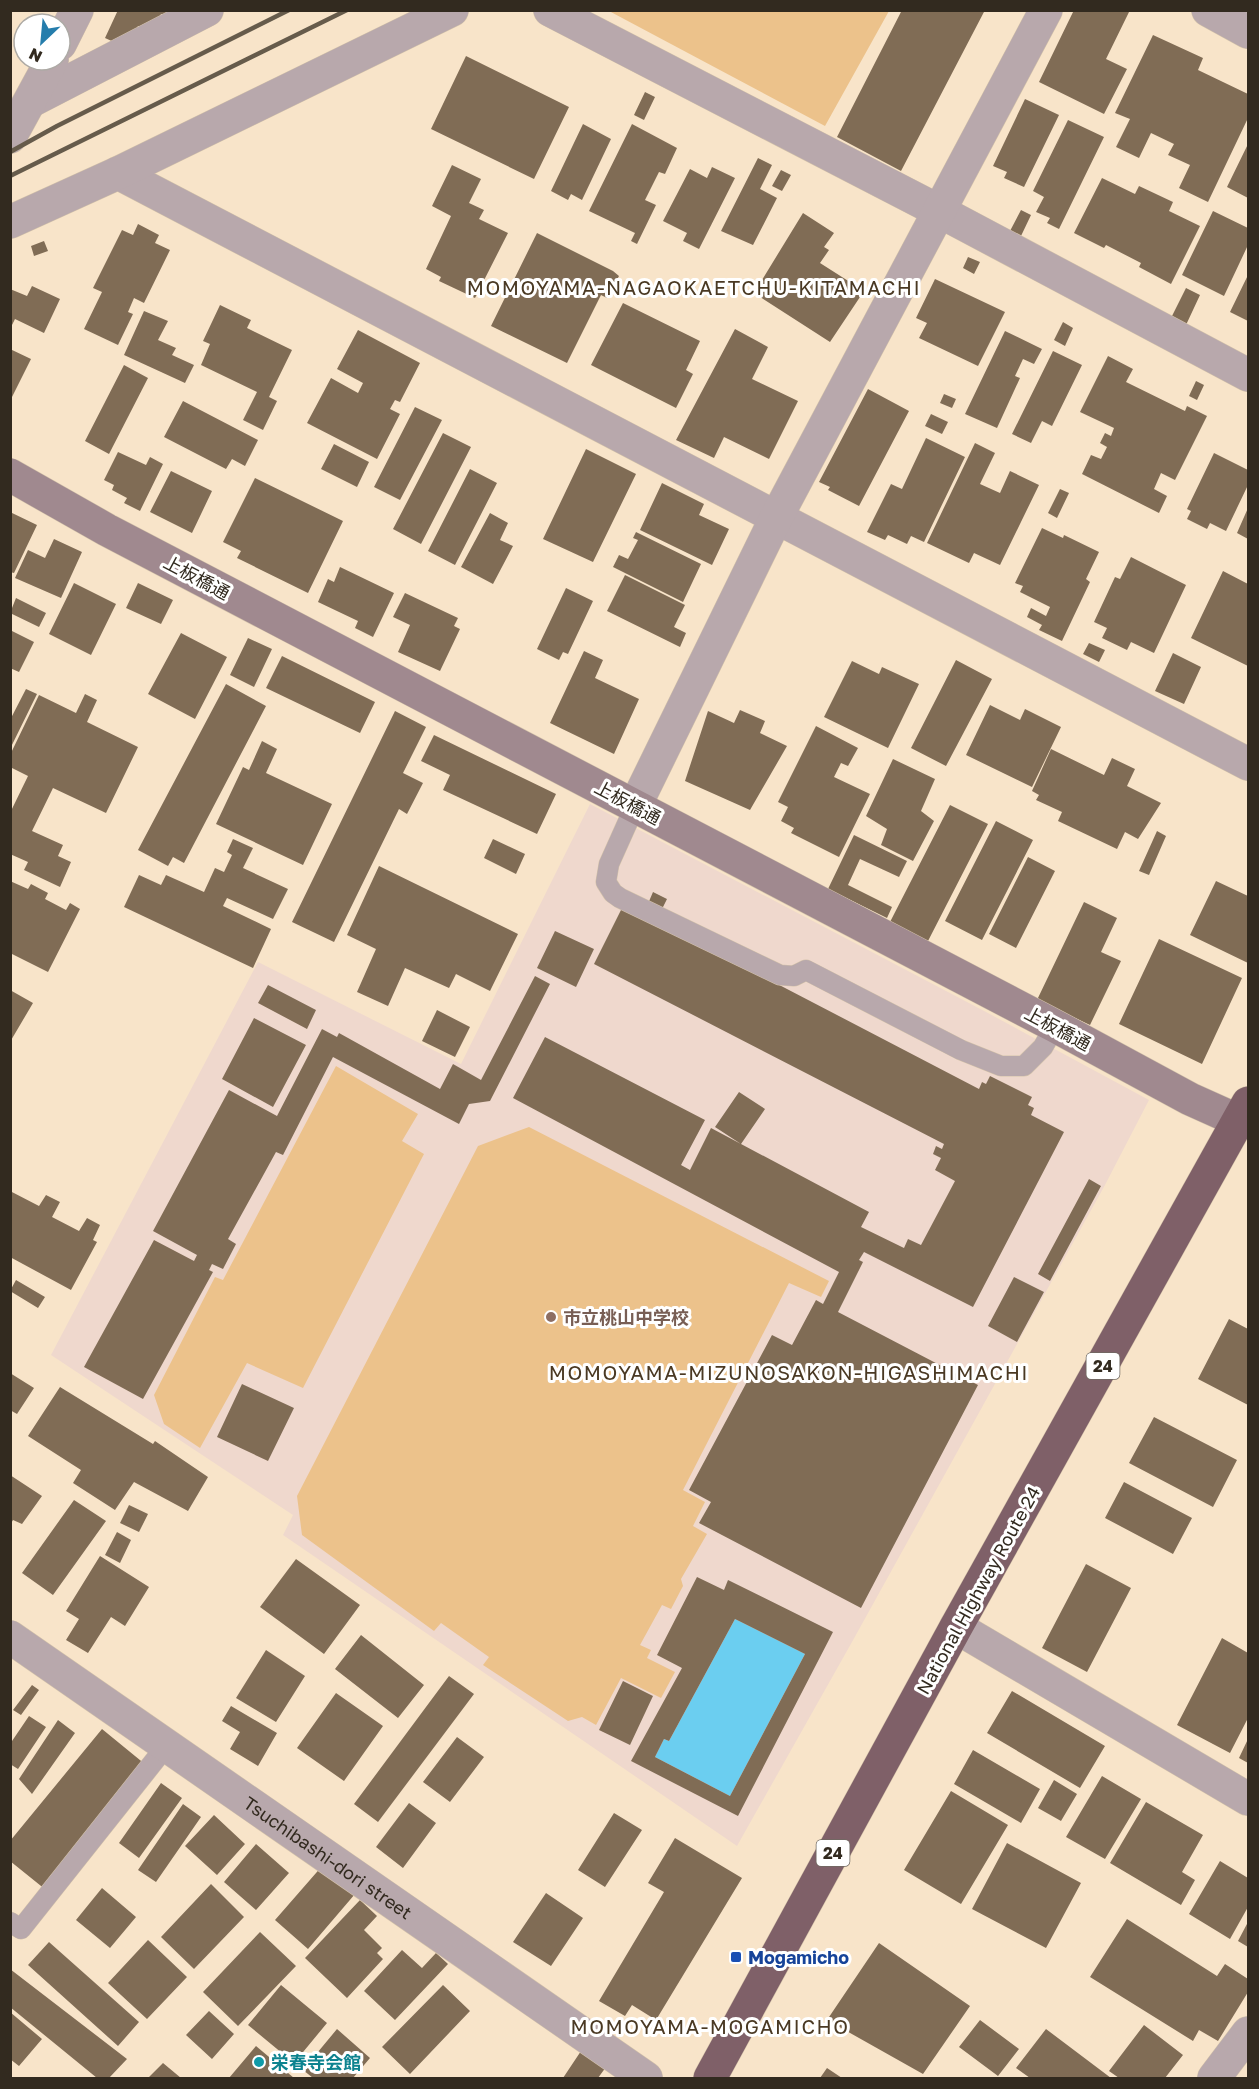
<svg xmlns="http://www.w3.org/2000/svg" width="1259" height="2089" font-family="'Golos Text','Noto Sans JP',sans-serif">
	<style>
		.education { fill: #efd8cd }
		.green { fill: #ecc28b }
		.water { fill: #6bcef0 }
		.building { fill: #806c55; fill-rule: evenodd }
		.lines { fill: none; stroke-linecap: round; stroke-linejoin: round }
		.lane-casing { stroke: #d4c3aa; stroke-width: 21 }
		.street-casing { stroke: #d4c3aa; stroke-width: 34 }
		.secondary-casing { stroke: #d4c3aa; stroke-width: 34 }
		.highway-casing { stroke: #d4c3aa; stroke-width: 34 }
		.lane { stroke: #b8a8ac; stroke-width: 20 }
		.street { stroke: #b8a8ac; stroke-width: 33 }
		.secondary { stroke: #a0898f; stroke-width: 33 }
		.highway { stroke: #7f6068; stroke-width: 33 }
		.rail { stroke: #665b4b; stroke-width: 4.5 }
		.education-dot { fill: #8d6e63; stroke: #fff; stroke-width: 2 }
		.transit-dot { fill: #1a4fb4; stroke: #fff; stroke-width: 2 }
		.culture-dot { fill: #0f9aa8; stroke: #fff; stroke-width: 2 }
		.labels { text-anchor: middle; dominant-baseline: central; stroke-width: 6; stroke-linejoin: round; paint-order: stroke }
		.shield { fill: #fff; stroke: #706a62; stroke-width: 1.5 }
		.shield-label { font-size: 16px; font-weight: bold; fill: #322a1f }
		.street-label { font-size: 18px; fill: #322a1f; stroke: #fff }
		.education-label { font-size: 18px; font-weight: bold; fill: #785e54; stroke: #fff; text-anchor: start }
		.transit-label { font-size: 18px; font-weight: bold; fill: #164399; stroke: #fff; text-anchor: start }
		.culture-label { font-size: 18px; font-weight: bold; fill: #0d838f; stroke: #fff; text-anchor: start }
		.neighbourhood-label { font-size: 20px; letter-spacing: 1.5px; fill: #4a3923; stroke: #fff }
	</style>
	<rect width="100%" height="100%" fill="#f8e4c9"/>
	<path class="education" d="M590,804L986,1012L1149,1100L1105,1185L852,1642L737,1846L283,1535L293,1515L51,1355L258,962L461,1064Z"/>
	<path class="green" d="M609,11H889L825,126Z
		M336,1066L418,1114L402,1141L424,1154L303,1388L247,1363L200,1448L164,1424L154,1395L215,1277L223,1280Z
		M529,1127L829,1281L821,1297L789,1283L683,1490L705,1502L693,1526L707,1534L681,1579L683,1586L671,1609L662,1605L640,1645L651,1650L647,1658L675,1672L661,1698L621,1678L596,1725L582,1717L568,1721L483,1665L489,1657L441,1623L434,1631L302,1535L297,1496L478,1146Z"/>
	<path class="water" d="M735,1619L805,1654L730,1796L655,1757L664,1739L669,1741Z"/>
	<path class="building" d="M118,10H177L173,19L161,14L153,32L138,26L127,48L105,38Z
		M902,10H985L901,171L837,137Z
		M1074,10H1130L1106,59L1127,69L1104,114L1039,82Z
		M1153,35L1203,58L1198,70L1248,94V118L1208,202L1179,188L1190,165L1168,155L1174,144L1151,133L1139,158L1116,147L1130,119L1115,113Z
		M466,56L569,107L534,179L431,129Z
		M645,92L655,97L644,120L634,115Z
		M1025,99L1059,115L1024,187L1004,178L1007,172L993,166Z
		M1068,120L1104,137L1059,229L1047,223L1050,218L1036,212L1044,197L1033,191Z
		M583,124L611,139L582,200L571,194L568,200L551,191Z
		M632,124L677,148L665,174L659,172L645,200L656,205L637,244L631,241L635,233L589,211Z
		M1248,144V198L1227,187Z
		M758,158L772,165L760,189L777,198L753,245L721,231Z
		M452,165L481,179L469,203L484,210L479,219L508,233L475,298L439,281L441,277L426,269L451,216L432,206Z
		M712,167L735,178L699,249L683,241L687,233L663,221L690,169L707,178Z
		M781,170L791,175L782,191L772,186Z
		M1102,178L1135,194L1139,186L1173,202L1169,211L1200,226L1171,284L1139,267L1141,263L1106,245L1104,248L1074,233Z
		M1021,210L1031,215L1021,236L1010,231Z
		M1213,211L1248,228V245L1224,296L1182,275Z
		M803,213L834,233L824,247L829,250L820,263L864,291L830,342L754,293Z
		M138,224L159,235L155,243L170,250L144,303L134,298L128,312L133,314L118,345L84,329L102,292L93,288L122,230L133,235Z
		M537,233L613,271L619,276L607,298L601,295L567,363L491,326Z
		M44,241L48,251L34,256L31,246Z
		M968,257L980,262L974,274L963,268Z
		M1248,275V321L1230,312Z
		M935,279L1005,312L978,366L919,338L927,323L916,318Z
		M32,286L60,299L44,333L15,319L10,329V289L27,296Z
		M1186,288L1200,295L1186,325L1171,318Z
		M623,303L700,341L686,370L693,374L676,408L591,365Z
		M220,305L251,320L247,328L292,350L269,397L277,401L263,430L243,420L257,392L201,365L210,344L203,341Z
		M144,311L168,321L158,340L176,348L172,355L194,365L185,383L124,355Z
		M1063,322L1073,328L1065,346L1054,340Z
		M735,329L768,347L752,379L798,401L769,459L724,437L714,458L676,440Z
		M358,330L420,363L400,402L395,400L390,409L400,414L377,459L307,423L331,378L358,393L363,383L337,369Z
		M1005,331L1042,349L1034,364L1023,359L1015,376L1020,378L997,428L965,414Z
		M10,349L31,359L10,401Z
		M1053,351L1082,365L1052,426L1042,421L1031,443L1012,434Z
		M1108,356L1133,369L1126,382L1185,411L1187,406L1207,416L1175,480L1161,473L1154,489L1167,496L1159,513L1082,474L1091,455L1101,459L1107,447L1100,443L1105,433L1111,436L1114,428L1080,412Z
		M124,365L148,378L109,454L85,441Z
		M1196,381L1204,385L1197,400L1189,396Z
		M868,389L909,411L859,506L828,490L830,487L819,482Z
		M944,394L956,399L952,408L940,403Z
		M183,401L258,440L245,466L232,459L226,469L164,437Z
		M415,407L442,420L400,500L374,487Z
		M931,414L948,422L942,434L925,426Z
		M443,433L471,447L421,544L393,529Z
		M926,438L965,457L924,542L911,536L907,544L888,535L885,540L867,532L891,484L902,489Z
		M975,443L995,453L980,484L1000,493L1010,471L1039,485L1000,565L974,553L969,563L927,543Z
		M334,444L369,462L357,487L321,469Z
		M586,449L636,474L593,562L543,539Z
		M118,452L146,465L150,457L163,464L140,511L124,503L127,498L112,490L114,485L104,480Z
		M1214,453L1248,470V485L1226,531L1210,523L1207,529L1187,519L1191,511L1187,509Z
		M470,469L497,483L455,565L428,551Z
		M171,471L212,491L192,533L150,512Z
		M255,478L343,521L308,593L237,558L241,551L223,542Z
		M662,483L704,504L699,515L729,529L712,565L640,530Z
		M1060,489L1069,493L1057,518L1048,513Z
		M1248,508V539L1237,533Z
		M10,512L37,525L14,573L10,572Z
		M490,513L508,523L500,540L513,546L493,584L461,567Z
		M1042,528L1063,538L1064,535L1099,552L1086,579L1090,582L1062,641L1039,630L1042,625L1027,617L1031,608L1046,616L1050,607L1020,592L1023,586L1015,583Z
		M636,532L701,564L683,602L613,567L619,555L628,559L638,540L633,538Z
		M54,539L82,552L61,598L15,578L28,550L45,558Z
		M1131,557L1186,585L1154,653L1131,642L1127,650L1102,638L1107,628L1094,622L1115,577L1120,579Z
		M340,567L394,593L373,637L355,628L358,621L318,602L328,579L334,582Z
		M1223,571L1248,584V666L1191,638Z
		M625,575L685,605L674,627L686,633L680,647L607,611Z
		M74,583L116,604L91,655L49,634Z
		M138,583L173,600L161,624L126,608Z
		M566,588L593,601L568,654L563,652L559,660L537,649Z
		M405,593L458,618L454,626L460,629L440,671L398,652L410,625L393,617Z
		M16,598L46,613L39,627L10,613Z
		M10,630L34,642L19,672L10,668Z
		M181,633L227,657L195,719L148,694Z
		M248,638L272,649L254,687L230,675Z
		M1089,643L1105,650L1099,662L1083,654Z
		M584,651L603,660L595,678L639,699L614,754L550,723Z
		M1173,653L1201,667L1184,704L1155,691Z
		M282,656L375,702L360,733L266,688Z
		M956,660L992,679L946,766L911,748Z
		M852,661L879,674L882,667L919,684L888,748L824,717Z
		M226,684L266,706L184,863L173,857L168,866L138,850Z
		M26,689L37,694L10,749V720Z
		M85,694L97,700L87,722L138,747L106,813L53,788L32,831L63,845L58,856L71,862L60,887L24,870L28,862L10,854V813L28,776L10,767V755L39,695L76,713Z
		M990,705L1020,720L1025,709L1061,727L1032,787L966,755Z
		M740,710L765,721L760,733L787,746L750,810L685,781L708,711L734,723Z
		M395,711L426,727L403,773L423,783L407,814L399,809L334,942L292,922Z
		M816,726L858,748L848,766L841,763L834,777L870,794L839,857L791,833L794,828L781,821L788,807L778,802Z
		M434,735L556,794L537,834L443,790L450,775L421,761Z
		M262,741L277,749L266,773L332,804L303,865L216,824L243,767L249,770Z
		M1051,749L1104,775L1112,758L1135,769L1127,786L1161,803L1138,839L1125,832L1117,849L1058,821L1062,812L1036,800L1039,795L1032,791Z
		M893,759L935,779L921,811L934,821L913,861L881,845L887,829L866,816Z
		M950,805L988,824L928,941L890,922Z
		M996,821L1033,840L982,940L945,921Z
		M1157,831L1166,836L1149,875L1139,871Z
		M854,835L907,861L899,877L860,859L848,885L892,907L887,918L828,889Z
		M233,839L253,848L243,868L288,889L273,919L227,898L223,906L271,929L253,968L124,907L139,875L161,885L166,875L204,892L215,868L224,872L232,855L227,852Z
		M493,839L525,854L516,874L484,858Z
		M1028,857L1055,871L1016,948L989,934Z
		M379,866L518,934L490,991L456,974L449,988L405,968L388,1006L357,992L376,949L347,935Z
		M10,881L28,889L31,884L48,893L45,899L66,910L70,903L80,909L48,972L10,953Z
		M1216,881L1248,896V963L1190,935Z
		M653,892L667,899L660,913L647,906Z
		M1084,902L1117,918L1101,952L1121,961L1090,1025L1037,1000Z
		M624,904L979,1089L982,1082L986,1084L990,1076L1032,1097L1028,1105L1034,1108L1031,1115L1064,1132L973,1307L864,1252L859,1260L863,1262L838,1312L978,1385L861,1608L699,1523L711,1502L689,1490L772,1335L792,1345L816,1300L823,1304L839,1272L513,1098L545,1037L705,1120L681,1165L690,1170L711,1128L869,1212L861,1227L904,1248L908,1239L921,1245L955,1181L935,1170L941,1158L933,1154L936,1146L942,1149L944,1144L594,964Z
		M555,931L594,949L576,987L537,968Z
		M1159,939L1242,978L1202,1064L1119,1024Z
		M535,976L550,984L490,1101L469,1104L459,1124L333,1057L283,1155L276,1152L228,1239L236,1244L223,1269L212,1264L209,1270L213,1272L143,1399L84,1367L154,1240L194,1261L197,1255L153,1231L229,1090L277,1116L322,1029L337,1037L339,1033L440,1089L453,1064L481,1080Z
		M268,985L316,1010L307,1029L258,1003Z
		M10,990L33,1003L10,1042Z
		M437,1010L470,1027L455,1057L422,1041Z
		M254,1018L306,1045L273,1107L222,1079Z
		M739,1092L765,1109L741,1144L715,1127Z
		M1089,1179L1101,1186L1050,1281L1038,1274Z
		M10,1191L39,1206L46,1195L60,1202L52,1217L79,1231L87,1218L100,1225L93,1240L97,1242L71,1290L10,1257Z
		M1014,1277L1044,1292L1017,1342L988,1326Z
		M16,1280L45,1297L38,1308L10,1291Z
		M1229,1319L1248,1329V1405L1198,1379Z
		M10,1373L34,1388L17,1414L10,1410Z
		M242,1384L294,1408L268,1461L217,1437Z
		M60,1387L153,1444L155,1441L208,1477L188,1511L134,1482L115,1510L73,1483L81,1470L28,1436Z
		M1154,1417L1237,1460L1213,1507L1129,1463Z
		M10,1475L42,1496L22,1524L13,1520L10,1525Z
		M1124,1482L1192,1518L1173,1554L1105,1518Z
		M74,1500L106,1521L53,1595L22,1573Z
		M129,1505L148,1514L139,1532L120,1523Z
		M117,1532L131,1540L120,1563L105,1555Z
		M100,1556L149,1587L125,1626L111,1617L88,1653L66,1640L79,1619L66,1611Z
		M296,1559L360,1605L324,1654L260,1607Z
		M1086,1564L1131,1588L1087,1672L1042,1648Z
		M697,1577L724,1590L728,1580L833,1632L738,1816L631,1761L682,1668L657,1655ZM735,1619L805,1654L730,1796L655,1757L664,1739L669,1741Z
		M361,1635L424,1685L398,1718L335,1669Z
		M1222,1638L1248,1653V1718L1230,1753L1177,1725Z
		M266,1650L305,1676L276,1722L236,1698Z
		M449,1676L474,1694L378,1822L354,1804Z
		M623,1681L653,1696L630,1745L599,1730Z
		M32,1685L39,1690L21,1715L13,1710Z
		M1012,1691L1105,1746L1080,1788L987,1733Z
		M336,1693L383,1726L344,1781L297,1748Z
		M231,1706L277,1733L258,1766L230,1749L240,1732L222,1721Z
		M29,1716L46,1727L18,1769L10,1764V1744Z
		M58,1720L75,1733L32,1794L19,1779Z
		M102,1729L146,1765L46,1890L10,1861V1841Z
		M457,1737L484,1757L450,1802L423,1782Z
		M1248,1739V1763L1239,1758Z
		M973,1750L1040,1789L1021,1823L954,1784Z
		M1102,1776L1141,1799L1105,1859L1066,1837Z
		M1054,1780L1077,1794L1061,1821L1038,1808Z
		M161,1783L182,1798L139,1858L119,1843Z
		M951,1791L1008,1825L961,1904L904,1870Z
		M1146,1802L1203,1835L1182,1872L1195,1880L1181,1905L1110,1863Z
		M409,1803L436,1823L403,1868L376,1847Z
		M183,1804L201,1817L156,1882L138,1870Z
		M614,1813L642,1830L605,1887L578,1870Z
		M214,1815L245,1844L217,1875L185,1846Z
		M675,1838L742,1878L656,2020L632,2005L625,2016L599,2001L664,1892L648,1883Z
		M1007,1843L1081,1883L1046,1948L972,1909Z
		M256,1844L289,1873L256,1910L224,1882Z
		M1220,1861L1248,1878V1907L1230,1939L1189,1914Z
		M323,1865L355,1894L308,1949L275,1920Z
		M211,1884L244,1917L194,1969L161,1937Z
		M102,1888L136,1917L110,1948L76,1920Z
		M546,1893L583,1918L551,1966L513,1942Z
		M360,1900L377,1916L364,1930L382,1948L377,1953L383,1959L347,1998L305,1958Z
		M1127,1919L1217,1976L1225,1964L1248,1979V1992L1218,2041L1199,2030L1193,2041L1090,1977Z
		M1248,1922V1947L1238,1941Z
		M260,1932L296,1966L238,2026L203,1992Z
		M148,1940L187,1977L147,2019L108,1983Z
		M49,1942L139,2022L118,2046L28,1965Z
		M879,1943L970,2006L923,2074L827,2020Z
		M402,1950L422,1968L436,1953L448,1964L395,2020L364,1991Z
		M10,1969L127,2059L109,2078H97L10,2007Z
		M281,1985L327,2023L294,2063L248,2025Z
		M443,1985L470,2011L410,2074L382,2047Z
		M209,2011L234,2034L212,2059L186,2035Z
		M10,2012L42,2039L19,2066L10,2059Z
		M980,2020L1019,2049L998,2076L959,2047Z
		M1144,2025L1183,2055L1165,2078H1119L1109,2071Z
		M337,2029L370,2058L353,2078H313L303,2070Z
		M1046,2029L1111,2078H1030L1016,2068Z
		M256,2046L294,2078H229Z
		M581,2051L606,2067L598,2078H563Z
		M163,2063L181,2078H148Z
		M827,2068L842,2078H820Z"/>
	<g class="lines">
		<defs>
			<path id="lane" d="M635,806L609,864L606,882L613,893L620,898L780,975L794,976L806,970L961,1050L1001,1066H1024L1043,1047L1055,1026
				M10,1922L21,1929L167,1745"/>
			<g id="street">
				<path d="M550,10L939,211L1248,375"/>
				<path d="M1208,10L1248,32"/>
				<path d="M60,44L77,10"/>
				<path d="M31,101L207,10"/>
				<path d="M10,137L52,60"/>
				<path d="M118,173L1248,764"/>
				<path d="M10,222L118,173L452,10"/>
				<path d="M635,806L776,518L1046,10"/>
				<path d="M956,1627L1248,1799"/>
				<path id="s1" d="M10,1637L646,2078"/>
				<path d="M1214,2078L1248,2033"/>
			</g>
			<path id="secondary" d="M10,475L107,530L1055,1026L1190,1099L1239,1121"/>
			<path id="highway" d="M710,2078L956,1627L1248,1103"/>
		</defs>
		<use href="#lane" class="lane-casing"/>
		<use href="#street" class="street-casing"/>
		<use href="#secondary" class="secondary-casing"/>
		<use href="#highway" class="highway-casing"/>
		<use href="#lane" class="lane"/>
		<use href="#street" class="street"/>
		<use href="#secondary" class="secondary"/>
		<use href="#highway" class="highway"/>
		<path class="rail" d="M10,152L57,126L289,10
			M10,176L347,10"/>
	</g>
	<circle class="education-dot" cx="551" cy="1317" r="6"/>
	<rect class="transit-dot" x="730" y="1951" width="12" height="12" rx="3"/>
	<circle class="culture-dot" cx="259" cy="2062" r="6"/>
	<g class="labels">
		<g class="shield">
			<rect x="1086.5" y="1353" width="33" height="26" rx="4.5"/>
			<rect x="816.5" y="1840" width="33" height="26" rx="4.5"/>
		</g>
		<g class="shield-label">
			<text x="1103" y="1366">24</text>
			<text x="833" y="1853">24</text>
		</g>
		<g class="street-label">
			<text transform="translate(197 577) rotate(28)">上板橋通</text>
			<text transform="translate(628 802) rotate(28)">上板橋通</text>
			<text transform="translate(1058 1028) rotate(28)">上板橋通</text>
			<text transform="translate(978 1590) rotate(-61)">National Highway Route 24</text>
			<text stroke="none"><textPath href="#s1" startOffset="387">Tsuchibashi-dori street</textPath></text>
		</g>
		<g class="education-label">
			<text x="563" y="1317">市立桃山中学校</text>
		</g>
		<g class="transit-label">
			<text x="748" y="1957">Mogamicho</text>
		</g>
		<g class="culture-label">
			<text x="271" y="2062">栄春寺会館</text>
		</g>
		<g class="neighbourhood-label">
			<text x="694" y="287">MOMOYAMA-NAGAOKAETCHU-KITAMACHI</text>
			<text x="789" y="1372">MOMOYAMA-MIZUNOSAKON-HIGASHIMACHI</text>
			<text x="710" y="2026">MOMOYAMA-MOGAMICHO</text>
		</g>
	</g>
	<rect width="1259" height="2089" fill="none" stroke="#322a1f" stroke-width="24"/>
	<g transform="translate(42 42) rotate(206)"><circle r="28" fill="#ffffff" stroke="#adaaa5" stroke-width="1.5"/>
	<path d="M0-4.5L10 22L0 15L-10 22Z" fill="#257dac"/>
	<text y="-9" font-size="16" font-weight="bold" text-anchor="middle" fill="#322a1f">N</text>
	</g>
</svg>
